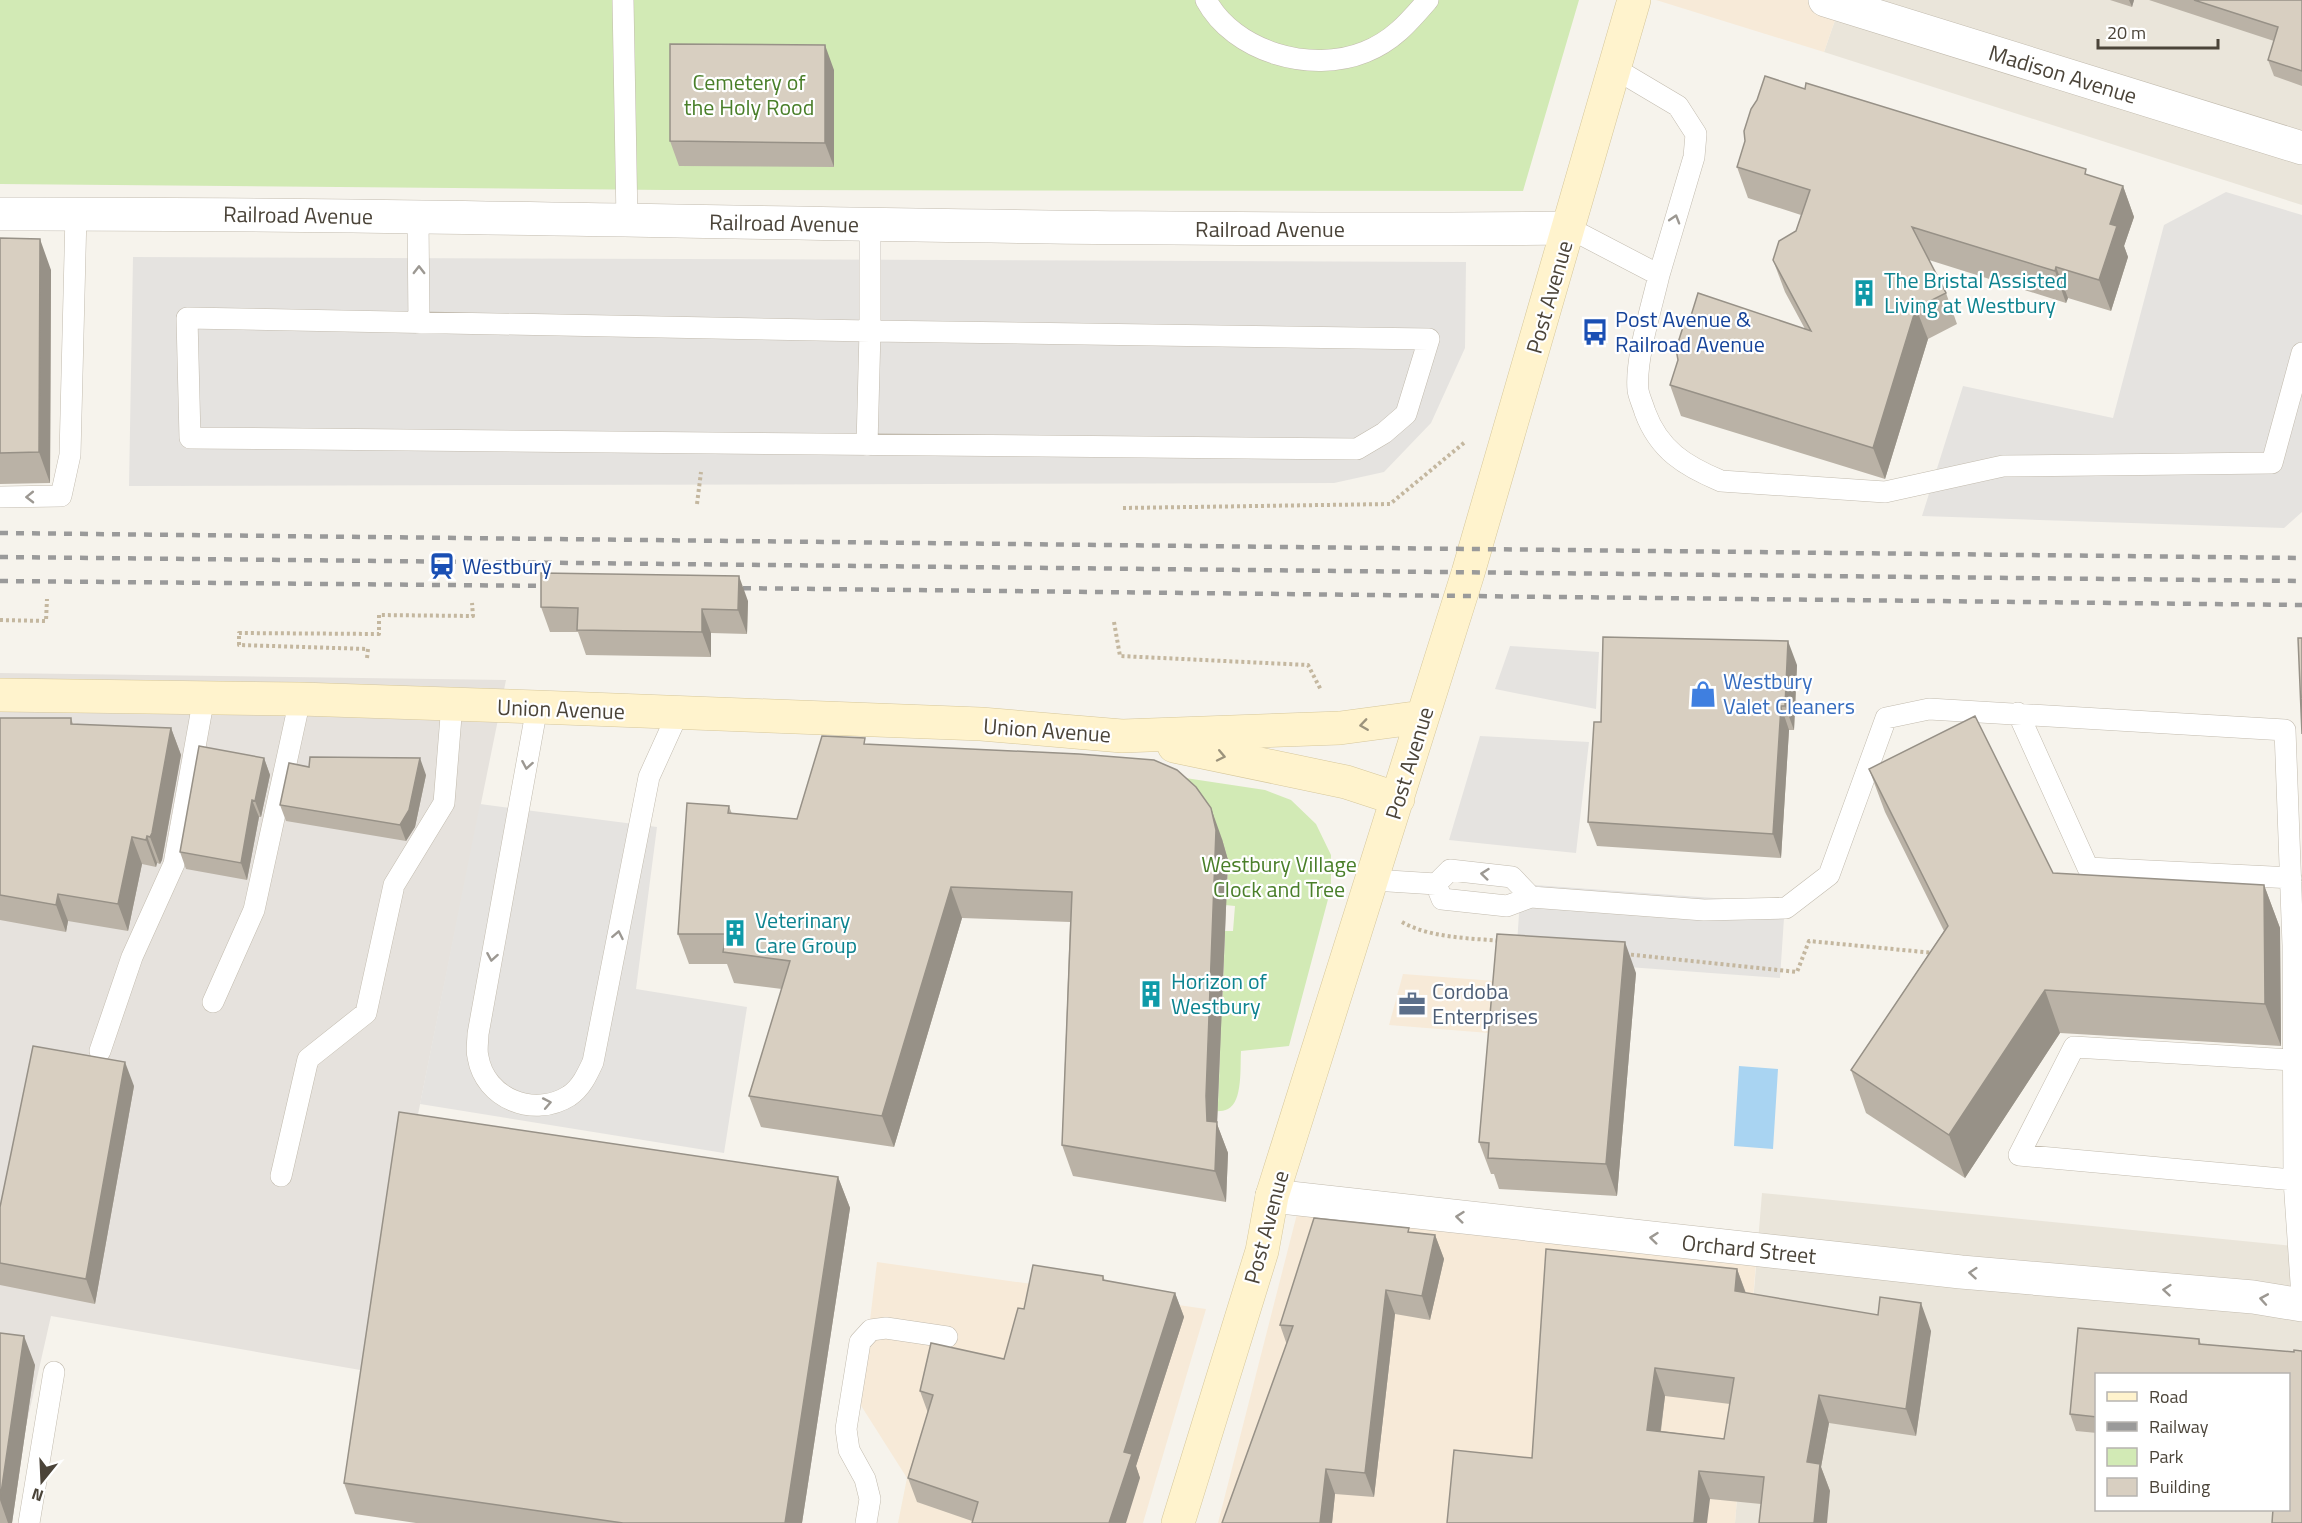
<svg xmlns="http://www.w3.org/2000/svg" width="2302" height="1523" font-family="'Titillium Web',sans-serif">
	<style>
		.residential { fill: #eae5da; fill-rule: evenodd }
		.commercial { fill: #f7ead8 }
		.industrial { fill: #e6e2dd }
		.green { fill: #d2eab5 }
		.parking { fill: #e5e3e0 }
		.water { fill: #a9d4f2 }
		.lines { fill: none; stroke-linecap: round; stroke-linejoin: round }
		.service-casing { stroke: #c2bbae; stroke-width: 22 }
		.minor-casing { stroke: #c2bbae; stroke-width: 34 }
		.secondary-casing { stroke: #d6c79b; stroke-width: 34 }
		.path { stroke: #c4b79f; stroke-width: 4; stroke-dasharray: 3 3; stroke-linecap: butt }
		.service { stroke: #fff; stroke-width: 21 }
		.minor { stroke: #fff; stroke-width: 33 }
		.secondary { stroke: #fff3cd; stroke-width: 33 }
		.rail { stroke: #9a9a9a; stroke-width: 4.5; stroke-dasharray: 8 8; stroke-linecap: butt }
		.wall { fill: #bab2a6; fill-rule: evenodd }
		.shaded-wall { fill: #979187 }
		.building { fill: #d8cfc1; stroke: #979187; stroke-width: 1.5; fill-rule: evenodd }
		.oneway { stroke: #9c9892 }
		.oneway2 { stroke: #9c937c }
		.labels { text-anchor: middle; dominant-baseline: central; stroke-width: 4.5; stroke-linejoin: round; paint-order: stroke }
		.street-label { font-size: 22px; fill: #4b4439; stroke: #fff }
		.park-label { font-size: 22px; fill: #4a7f2a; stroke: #fff }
		.culture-label { font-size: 22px; fill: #0d838f; stroke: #fff; text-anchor: start }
		.transit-label { font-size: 22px; fill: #164399; stroke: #fff; text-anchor: start }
		.shop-label { font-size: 22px; fill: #366cbe; stroke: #fff; text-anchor: start }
		.service-label { font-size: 22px; fill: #4e5e75; stroke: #fff; text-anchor: start }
	</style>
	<rect width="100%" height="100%" fill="#f6f3ec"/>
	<path class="residential" d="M1842,0H2302V205L1824,52Z
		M1762,1193L2302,1247V1523H1735ZM2096,1374H2288V1510H2096Z"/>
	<path class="commercial" d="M1656,0H1842L1824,52Z
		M1403,974L1495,981L1489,1033L1389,1025Z
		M1297,1214L1756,1262L1735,1523H1218Z
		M877,1262L1206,1309L1143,1523H898L907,1478L860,1404Z"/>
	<path class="industrial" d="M0,673L506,680L366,1371L51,1316L5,1519L0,1518Z"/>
	<path class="green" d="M0,0H1579L1523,191L665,190L0,184Z
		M1139,771L1265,790L1291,800L1316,824L1331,855V888L1289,1046L1241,1051C1240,1066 1243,1102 1228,1109C1223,1112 1216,1111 1210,1111L1218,1103L1220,1055L1213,1017L1222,1016L1225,931H1233L1235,906L1225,905C1226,890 1229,873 1227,859C1221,814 1173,794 1139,771Z"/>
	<path class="parking" d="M2226,192L2302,215V512L2284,528L1922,516L1963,386L2113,418L2164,225Z
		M133,257L1466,262L1465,348L1431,423L1384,472L1334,483L129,486Z
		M1510,646L1599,652L1596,709L1495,689Z
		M1480,736L1589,742L1576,853L1449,840Z
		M480,804L657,827L636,989L747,1007L724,1153L420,1104Z
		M1521,884L1785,903L1780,978L1516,959Z"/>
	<path class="water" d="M1739,1066L1778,1069L1773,1149L1734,1146Z"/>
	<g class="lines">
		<defs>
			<path id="service" d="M623,0L627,221
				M1206,0C1234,52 1311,74 1365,52C1393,41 1409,22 1428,0
				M1614,68L1678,106L1696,134L1694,157L1659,275
				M418,217L419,323
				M1569,228L1659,275C1652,306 1635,359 1638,390C1639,397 1643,405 1645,412C1659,450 1685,466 1721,481L1885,492L2003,466L2272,463L2302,353
				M867,445L870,331L187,318L190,438L1357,449L1384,433L1406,414L1429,339L870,331V225
				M0,497L61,496L70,455L76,214
				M537,707L478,1034C478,1041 476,1050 478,1057C485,1099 534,1118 569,1096C581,1088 587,1075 593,1062L649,777L678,713
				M2018,713L2088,868L2291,878
				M1373,880L1436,884L1450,870L1512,877L1531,897
				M1436,884L1442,899L1507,906L1531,897L1704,910L1786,908L1829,875L1886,718L1929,709L2285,730L2293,945L2294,1180L2019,1155L2074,1047L2294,1060
				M213,1002L254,910L300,699
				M100,1051L132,957L174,864L204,697
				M281,1176L308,1059L366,1013L394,885L444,803L452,704
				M2294,1180L2302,1297
				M29,1523L54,1372
				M866,1523L870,1499L865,1479L849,1450L846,1429L860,1342L871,1330L886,1328L947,1337"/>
			<path id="minor" d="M1825,0L2302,148
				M0,214C523,213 1046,234 1569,228
				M1272,1196L1961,1272L2253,1297L2302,1305"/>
			<path id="secondary" d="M0,695L300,699L537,707L981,724L1122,736L1340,728L1422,717
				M1174,746L1346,782L1398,799
				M1178,1523L1262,1251L1272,1196L1468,573L1634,0"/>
		</defs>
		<use href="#service" class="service-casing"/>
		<use href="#minor" class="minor-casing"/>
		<use href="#secondary" class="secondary-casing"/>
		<path class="path" d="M697,504L701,472
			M1123,508L1390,504L1465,442
			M0,620L46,621L47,599
			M1114,622L1120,656L1308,665L1321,690
			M367,658L368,649L239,645V633L379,634V615L473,616L472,603
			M1402,922C1430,938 1469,938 1501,941
			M1625,954L1797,972L1809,941L1934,953"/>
		<use href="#service" class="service"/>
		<use href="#minor" class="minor"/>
		<use href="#secondary" class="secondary"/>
		<path class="rail" d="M0,533L2302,558
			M0,557L2302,581
			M0,581L556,586
			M727,588L2302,605"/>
	</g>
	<path class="wall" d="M2110,0H2134L2132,7Z
		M2149,0H2302V86L2274,76L2268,60L2274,41Z
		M834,70V167L679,166L670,141Z
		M1805,89L2123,186L2134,217L2124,246L2128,257L2111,311L2068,298L2066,303L1929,260L1946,293L1957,324L1928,339L1885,479L1681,416L1670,385L1805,329L1785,292L1773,260L1796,231L1801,215L1748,198L1737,167Z
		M0,238L51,270L50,483L0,484Z
		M748,601L747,634L711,633V657L586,655L578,632H550L541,607Z
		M1797,665L1794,730H1789L1781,858L1597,846L1588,822L1601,722Z
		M0,718H71L73,724L171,728L181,755L162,860L160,864L157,863L156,867L142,864L128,931L68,921L66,932L0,920Z
		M868,745L1222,839L1228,860L1217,1124L1228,1153L1226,1202L1073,1176L1062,1145L1070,922L962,918L894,1147L761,1127L749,1096L782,989L734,983L727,964H689L678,934L729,806L732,814L797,819Z
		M264,758L270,775L261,817H259L247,880L186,869L180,852Z
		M309,767L426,775L415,827L406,841L286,821L280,805Z
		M1869,769L2053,873L2264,885L2280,928L2281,1046L2060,1033L1965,1178L1866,1113L1851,1070L1944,931L1885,812Z
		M1636,973L1617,1196L1499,1189L1494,1174H1491L1479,1142Z
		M134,1086L95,1304L0,1285V1207Z
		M838,1177L850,1208L802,1523H416L355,1514L344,1483Z
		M1411,1233L1435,1235L1444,1259L1430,1320L1395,1314L1374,1497L1335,1494L1332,1523L1287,1345L1280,1325Z
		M1737,1269L1746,1293L1931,1331L1916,1436L1829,1423L1821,1467L1830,1491L1761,1504L1710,1499L1532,1458ZM1665,1396L1730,1404L1724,1439L1661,1431Z
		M1103,1276L1105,1281L1175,1293L1184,1317L1136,1466L1140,1478L972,1521L917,1502L908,1478L928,1413L920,1391L1004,1359L1024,1309Z
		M2078,1328L2199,1339L2201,1344L2294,1352V1350L2302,1351V1523H2272L2273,1509H2289V1374H2097V1433L2076,1431L2070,1414Z
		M0,1333L35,1365L12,1523H0Z"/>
	<path class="shaded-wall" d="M2129,0H2134L2132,7Z
		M825,45L834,70V167L825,143Z
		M2123,186L2134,217L2124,246L2128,257L2111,311L2099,280L2110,224Z
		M40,239L51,270L50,483L39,452Z
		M2056,267L2068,298L2066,303L2055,271Z
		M1916,308L1928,339L1885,479L1873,448Z
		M739,576L748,601L747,634L738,610Z
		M702,609L711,633V657L702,632Z
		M1788,641L1797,665L1794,730L1785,706Z
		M1781,706L1789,730L1781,858L1773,834Z
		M171,728L181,755L162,860L160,864L150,837Z
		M264,758L270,775L261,817L255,801Z
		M420,758L426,775L415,827L406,841L400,825Z
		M252,800L259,817L247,880L241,863Z
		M1211,808L1222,839L1228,860L1217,1124L1228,1153L1226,1202L1215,1171L1207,1121L1206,1096Z
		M147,836L157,863L156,867L146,840Z
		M132,837L142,864L128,931L118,904Z
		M2264,885L2280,928L2281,1046L2265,1004Z
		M951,887L962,918L894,1147L882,1116Z
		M58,894L68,921L66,932L56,905Z
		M1625,942L1636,973L1617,1196L1606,1164Z
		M2045,990L2060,1033L1965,1178L1949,1135Z
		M125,1062L134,1086L95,1304L86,1279Z
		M838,1177L850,1208L802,1523H785Z
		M1435,1235L1444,1259L1430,1320L1422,1296Z
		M1737,1269L1747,1297L1735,1291Z
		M1386,1290L1395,1314L1374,1497L1365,1473Z
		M1175,1293L1184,1317L1136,1466L1140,1478L1126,1523H1109L1124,1452Z
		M1921,1303L1931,1331L1916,1436L1906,1409Z
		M24,1336L35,1365L12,1523H8L0,1500Z
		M1655,1368L1665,1396L1657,1458L1647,1430Z
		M1819,1395L1829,1423L1821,1467L1830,1491L1827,1523H1814L1807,1462Z
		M1326,1469L1335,1494L1332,1523H1320Z
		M1699,1471L1710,1499L1707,1523H1694Z"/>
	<path class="building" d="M2194,0H2302V71L2268,60L2278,27Z
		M670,44L825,45V143L670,141Z
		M1765,76L1805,89L1806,83L2086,169L2085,174L2123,186L2110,224L2117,226L2099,280L2056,267L2055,271L1912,227L1946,293L1916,308L1873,448L1670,385L1678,360L1676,349L1683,327L1690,319L1698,293L1811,331L1773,260L1779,241L1796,231L1810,190L1737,167L1745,141L1744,131L1751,109L1757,100Z
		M0,238L40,239L39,452L0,453Z
		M541,573L739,576L738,610L702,609V632L577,630L578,608L541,607Z
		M1603,637L1788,641L1785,706H1781L1773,834L1588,822L1594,722H1601Z
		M2298,638H2302V734Z
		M1975,716L2053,873L2264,885L2265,1004L2045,990L1949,1135L1851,1070L1948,926L1869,769Z
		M0,718H71V724L171,728L152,833L150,837L147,836L146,840L132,837L118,904L58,894L56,905L0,895Z
		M822,736L865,738L864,744L1079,754L1154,760L1177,770L1196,787L1211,808L1216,830L1206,1096L1207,1121L1217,1122L1215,1171L1062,1145L1072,892L951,887L882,1116L749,1096L790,961L723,952L726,934H678L687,803L729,806L728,813L797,819Z
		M199,746L264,758L255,801L252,800L241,863L180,852Z
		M310,757L420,758L409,810L400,825L280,805L289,763L309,767Z
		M1497,934L1625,942L1606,1164L1488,1158L1489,1143L1479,1142Z
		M33,1046L125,1062L86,1279L0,1263V1207Z
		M399,1112L838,1177L785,1523H623L344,1483Z
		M1314,1218L1409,1228L1408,1232L1435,1235L1422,1296L1386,1290L1365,1473L1326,1469L1320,1523H1222L1293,1326L1280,1325Z
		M1546,1249L1737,1269L1735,1291L1878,1315L1880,1297L1921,1303L1906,1409L1819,1395L1807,1462L1820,1464L1814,1523H1759L1764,1477L1699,1471L1694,1523H1447L1454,1450L1532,1458ZM1655,1368L1734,1378L1724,1439L1647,1430Z
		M1033,1265L1103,1276V1280L1175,1293L1124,1452L1132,1454L1109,1523H972L978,1502L908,1478L933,1395L920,1391L931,1343L1004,1359L1018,1308L1024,1309Z
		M2078,1328L2199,1339V1344L2294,1352V1350L2302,1351V1523H2272L2273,1509H2289V1374H2097V1417L2070,1414Z
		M0,1333L24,1336L0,1500Z"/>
	<defs><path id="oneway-chevron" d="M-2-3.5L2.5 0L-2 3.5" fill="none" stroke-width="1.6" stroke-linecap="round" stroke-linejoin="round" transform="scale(1.5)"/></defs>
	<g class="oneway">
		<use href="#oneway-chevron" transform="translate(1675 219) rotate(-73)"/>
		<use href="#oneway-chevron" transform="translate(419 270) rotate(-90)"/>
		<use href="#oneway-chevron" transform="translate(30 497) rotate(179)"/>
		<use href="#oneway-chevron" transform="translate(527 765) rotate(100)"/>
		<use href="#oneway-chevron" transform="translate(1485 874) rotate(-174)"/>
		<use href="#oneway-chevron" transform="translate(618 935) rotate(-79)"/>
		<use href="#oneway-chevron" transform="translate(492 957) rotate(100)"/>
		<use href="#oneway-chevron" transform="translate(547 1103) rotate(-11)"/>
		<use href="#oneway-chevron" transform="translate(1460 1217) rotate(-174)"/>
		<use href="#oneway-chevron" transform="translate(1654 1238) rotate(-174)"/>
		<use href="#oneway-chevron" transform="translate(1973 1273) rotate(-175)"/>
		<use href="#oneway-chevron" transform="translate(2167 1290) rotate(-175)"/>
		<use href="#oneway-chevron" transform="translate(2264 1299) rotate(-170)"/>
	</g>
	<g class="oneway2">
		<use href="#oneway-chevron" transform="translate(1364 725) rotate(172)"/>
		<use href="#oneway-chevron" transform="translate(1221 756) rotate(12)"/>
	</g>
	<defs>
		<symbol id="building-bare" viewBox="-9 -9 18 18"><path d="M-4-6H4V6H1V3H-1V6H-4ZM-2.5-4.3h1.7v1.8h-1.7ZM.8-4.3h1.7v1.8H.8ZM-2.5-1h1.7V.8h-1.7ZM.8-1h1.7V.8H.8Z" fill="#0f9aa8" stroke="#fff" stroke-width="2.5" paint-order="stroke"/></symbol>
		<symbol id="bus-bare" viewBox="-9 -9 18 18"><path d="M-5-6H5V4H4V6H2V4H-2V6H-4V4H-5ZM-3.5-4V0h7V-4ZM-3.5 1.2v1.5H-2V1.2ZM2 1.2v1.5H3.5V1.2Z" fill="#1a4fb4" stroke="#fff" stroke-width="2.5" paint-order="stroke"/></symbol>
		<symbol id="station-bare" viewBox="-9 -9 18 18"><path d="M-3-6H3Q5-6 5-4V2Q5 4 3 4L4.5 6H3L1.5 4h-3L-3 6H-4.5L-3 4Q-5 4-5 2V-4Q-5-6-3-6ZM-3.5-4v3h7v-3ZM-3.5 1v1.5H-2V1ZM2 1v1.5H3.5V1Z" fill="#1a4fb4" stroke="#fff" stroke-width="2.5" paint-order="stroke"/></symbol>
		<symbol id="shop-bare" viewBox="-9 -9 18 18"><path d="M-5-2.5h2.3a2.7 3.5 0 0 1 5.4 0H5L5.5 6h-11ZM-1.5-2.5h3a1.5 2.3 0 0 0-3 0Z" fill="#3f7fe0" stroke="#fff" stroke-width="2.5" paint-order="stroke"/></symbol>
		<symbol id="office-bare" viewBox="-9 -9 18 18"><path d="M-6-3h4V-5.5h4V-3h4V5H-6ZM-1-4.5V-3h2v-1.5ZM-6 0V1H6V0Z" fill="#5c6f8a" stroke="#fff" stroke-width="2.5" paint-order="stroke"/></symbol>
	</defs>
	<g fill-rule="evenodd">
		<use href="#building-bare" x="1845" y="274" width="38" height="38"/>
		<use href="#bus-bare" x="1576" y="313" width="38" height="38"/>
		<use href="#station-bare" x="423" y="547" width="38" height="38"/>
		<use href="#shop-bare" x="1684" y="675" width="38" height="38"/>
		<use href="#building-bare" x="716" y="914" width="38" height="38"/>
		<use href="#building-bare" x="1132" y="975" width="38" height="38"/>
		<use href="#office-bare" x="1393" y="985" width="38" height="38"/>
	</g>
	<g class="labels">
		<g class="street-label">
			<text transform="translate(2063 74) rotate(17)">Madison Avenue</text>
			<text transform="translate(298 215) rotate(1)">Railroad Avenue</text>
			<text transform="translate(784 223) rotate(1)">Railroad Avenue</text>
			<text x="1270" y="229">Railroad Avenue</text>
			<text transform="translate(1549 297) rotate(-74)">Post Avenue</text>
			<text transform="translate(561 709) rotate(2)">Union Avenue</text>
			<text transform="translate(1047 730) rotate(4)">Union Avenue</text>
			<text transform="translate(1409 763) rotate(-73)">Post Avenue</text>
			<text transform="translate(1266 1227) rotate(-75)">Post Avenue</text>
			<text transform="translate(1749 1249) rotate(6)">Orchard Street</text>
		</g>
		<g class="park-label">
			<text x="749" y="82">Cemetery of<tspan x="749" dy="25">the Holy Rood</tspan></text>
			<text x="1279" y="864">Westbury Village<tspan x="1279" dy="25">Clock and Tree</tspan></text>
		</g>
		<g class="culture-label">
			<text x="1884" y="280">The Bristal Assisted<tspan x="1884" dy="25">Living at Westbury</tspan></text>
			<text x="755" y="920">Veterinary<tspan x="755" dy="25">Care Group</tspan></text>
			<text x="1171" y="981">Horizon of<tspan x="1171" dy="25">Westbury</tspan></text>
		</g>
		<g class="transit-label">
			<text x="1615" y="319">Post Avenue &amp;<tspan x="1615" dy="25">Railroad Avenue</tspan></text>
			<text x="462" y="566">Westbury</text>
		</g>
		<g class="shop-label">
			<text x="1723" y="681">Westbury<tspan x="1723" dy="25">Valet Cleaners</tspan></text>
		</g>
		<g class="service-label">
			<text x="1432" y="991">Cordoba<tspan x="1432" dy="25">Enterprises</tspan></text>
		</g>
	</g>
	<rect x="2095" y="1373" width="195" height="138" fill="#ffffff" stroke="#b7b4b0" stroke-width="1.5"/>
	<rect x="2107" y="1392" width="30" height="9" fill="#fff3cd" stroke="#b7b4b0" stroke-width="1.5"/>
	<text x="2149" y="1403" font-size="18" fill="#4b4439">Road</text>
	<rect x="2107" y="1422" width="30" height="9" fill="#9a9a9a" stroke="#b7b4b0" stroke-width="1.5"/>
	<text x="2149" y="1433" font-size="18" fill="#4b4439">Railway</text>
	<rect x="2107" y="1448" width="30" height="18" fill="#d2eab5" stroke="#b7b4b0" stroke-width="1.5"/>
	<text x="2149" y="1463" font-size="18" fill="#4b4439">Park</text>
	<rect x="2107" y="1478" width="30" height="18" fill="#d8cfc1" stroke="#b7b4b0" stroke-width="1.5"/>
	<text x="2149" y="1493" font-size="18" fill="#4b4439">Building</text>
	<g transform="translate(42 1481) rotate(198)" stroke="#ffffff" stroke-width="4.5" paint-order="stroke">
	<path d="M0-4.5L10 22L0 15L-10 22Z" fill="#4b4439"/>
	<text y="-9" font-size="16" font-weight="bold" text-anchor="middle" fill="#4b4439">N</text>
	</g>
	<path d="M2098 39v9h120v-9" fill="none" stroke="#4b4439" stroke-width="3"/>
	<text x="2107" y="39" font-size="18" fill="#4b4439" stroke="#ffffff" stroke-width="4.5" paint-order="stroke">20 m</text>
</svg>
